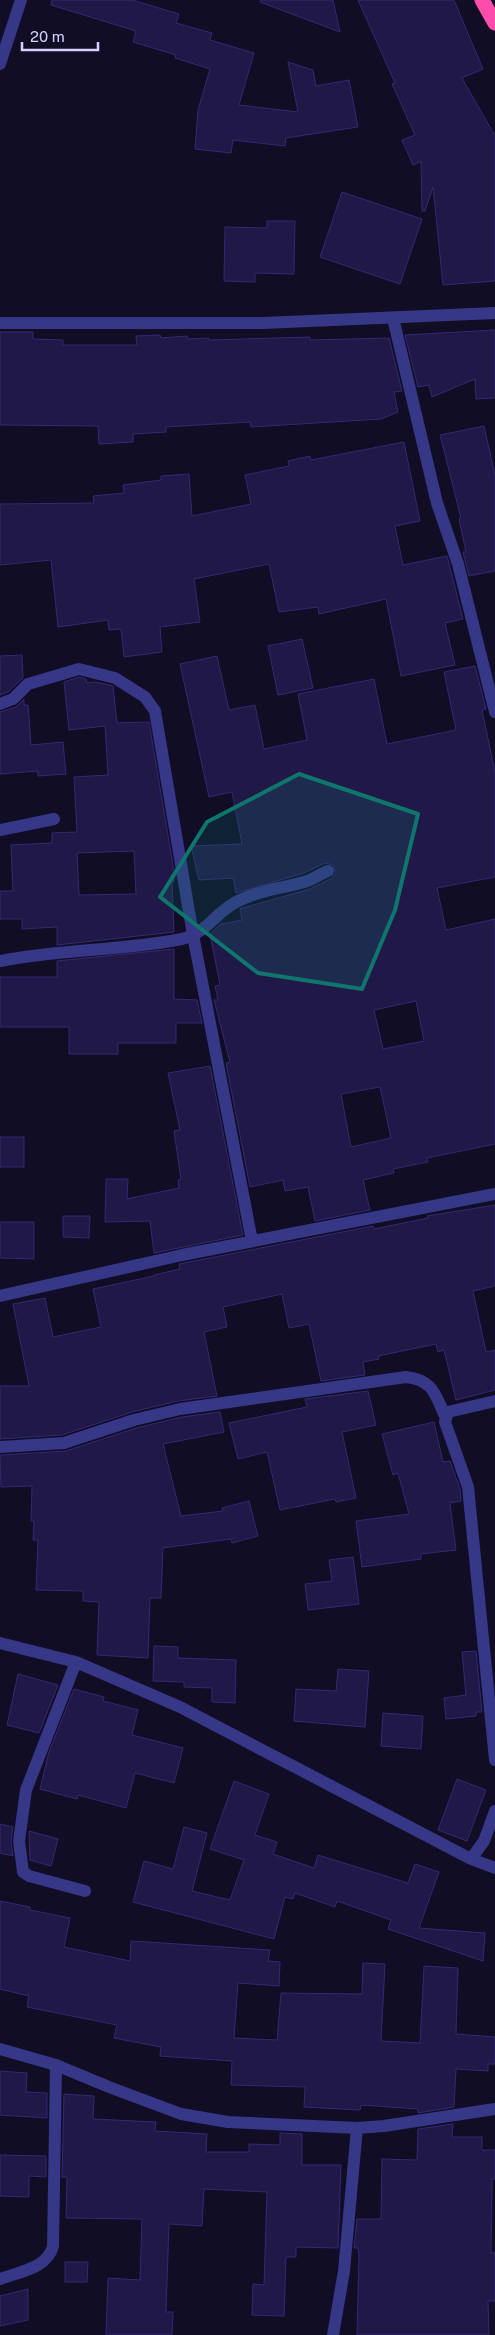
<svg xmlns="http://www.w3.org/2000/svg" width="495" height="2335" font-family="'Public Sans',sans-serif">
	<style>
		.building { fill: #201847; stroke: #342974; fill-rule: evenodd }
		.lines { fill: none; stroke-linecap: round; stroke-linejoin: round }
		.street { stroke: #363787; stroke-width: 12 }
		.highway { stroke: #ff4dab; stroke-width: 15 }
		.marked { fill: #0f766e; fill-opacity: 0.2; stroke: #0f766e; stroke-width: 4; stroke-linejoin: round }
	</style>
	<rect width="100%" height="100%" fill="#100d25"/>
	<path class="building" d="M52,0H132L179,14L176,23L212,33L210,40L254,53L239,105L298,112L288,62L313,70L316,86L349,80L358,127L286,138L285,146L233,140L231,153L195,149L198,110L210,69L175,58L176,55L133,42L136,31L51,5Z
		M261,0H333L340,32L260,2Z
		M358,0H454L483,69L462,78L495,136V281L443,285L433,187L425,211H422L421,161L413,165L402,140L415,135L392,84L395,83Z
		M342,192L422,219L400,284L320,257Z
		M267,221H295L294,274L255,273V282L224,281L225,227L267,228Z
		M495,330V398L476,399L475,379L432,397L429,385L418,387L405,335Z
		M0,332H33V339L63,340V345H137L136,336L160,335L161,338L187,336L188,339L209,338V340L310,337V340L389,338L402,391L394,392L398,412L381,419L251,427L250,422L166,427V432L133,434V442L99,444L98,426L0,425Z
		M484,426L495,475V571L469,576L463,552H466L459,519L461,518L440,435Z
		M404,442L420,521L395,526L403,565L447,556L463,619L445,623L455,665L401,676L386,599L319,614L318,607L279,612L269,564L194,579L200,622L160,627L162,652L124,657L121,629L109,630L108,620L58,627L51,560L0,565V504L94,503L93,496L124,493L123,485L161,480V476L189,474L192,516L251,504L245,475L289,466L288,461L310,456L311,460Z
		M302,639L313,688L278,695L268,646Z
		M22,655L23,678L8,692L0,695V656Z
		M217,656L229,710L255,705L264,749L307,740L298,694L374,679L387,744L456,730L444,672L475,666L486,709L482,710L495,772V877L437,888L446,930L495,919V1144L427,1158L428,1162L393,1169L394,1173L363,1180L370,1210L315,1221L308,1187L285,1191L283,1180L250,1187L226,1063L230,1062L214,1000H218L215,986L220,985L210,934L221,924L242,920L240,909L243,908L310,889L332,878L336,872L333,865L325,863L304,873L236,893L233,878L199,880L191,846L242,844L232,792L209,797L180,664ZM416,1001L424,1041L383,1049L374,1010ZM380,1087L391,1138L351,1147L341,1094Z
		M79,677L86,679L87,683L96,682L113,686L117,723L149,722L174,871V882H172L174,932L57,945V927L22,929V919H0V891H13L11,845L52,843V833L77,832L74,777L108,775L105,726L69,730L64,682ZM134,851L136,894L79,895L77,853Z
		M24,699V705H28L31,745L63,742L66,774L38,776V771L0,774V712L16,707Z
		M174,949V999L197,1000L202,1023H176V1043H118V1054H69V1027H0V977H57V961Z
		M210,1066L243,1235L154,1253L150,1221L105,1222L106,1179H128L127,1199L179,1188L178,1180L181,1179L174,1131L180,1130L168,1073Z
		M0,1137H24V1167H0Z
		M495,1205V1286L473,1291L486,1352L495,1350V1390L456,1400L444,1350L438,1352L436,1344L378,1356L379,1359L363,1362L365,1375L321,1381L309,1324L289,1328L282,1294L223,1307L227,1327L204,1332L217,1396L178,1401L132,1412L62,1435L0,1439V1386H29L13,1304L45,1298L53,1337L101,1327L93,1289L154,1276V1275L180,1269L179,1264L184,1263L373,1226L374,1229L428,1218L427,1216Z
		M63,1216H90L89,1238L63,1237Z
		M0,1222H34V1259L0,1258Z
		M368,1391L376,1425L342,1432L356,1498L336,1502L335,1499L280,1510L267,1452L238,1459L229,1423L307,1407L305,1399Z
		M220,1412L224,1432L163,1444L181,1516L223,1511L222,1508L249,1501L258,1536L232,1543L231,1539L163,1548L161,1598H150L148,1658L97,1655L99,1602L83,1601V1591L36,1590L38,1540H33L34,1521H31L32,1486L1,1487L0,1455L66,1451L136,1428L182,1417Z
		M434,1422L443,1462L450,1461L460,1489L461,1501L450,1503L456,1550L421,1554V1559L362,1567L356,1521L409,1514L398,1473L393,1475L382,1434Z
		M353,1557L359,1604L308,1610L305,1584L332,1581L329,1560Z
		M154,1646L178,1647V1658L236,1660L235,1703L212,1702V1688L184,1687V1682L153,1681Z
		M476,1651L482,1712H476V1716L446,1719L444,1698L466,1695L462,1652Z
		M338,1669L369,1671L365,1727L294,1721L296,1689L336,1691Z
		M18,1674L58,1685L39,1733L7,1725Z
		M74,1689L104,1697L103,1701L138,1710L132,1735L183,1748L174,1783L135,1773L126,1808L78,1795L77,1799L40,1789L49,1752Z
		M383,1713L423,1716L421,1749L381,1746Z
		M457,1779L486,1790L467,1841L438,1830Z
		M234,1781L269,1794L255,1835L277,1842L273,1854L314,1868L318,1855L408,1883L415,1864L439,1872L419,1928L485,1933L483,1961L388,1929L391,1920L337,1901L335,1907L295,1893L293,1899L285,1897L274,1939L133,1902L144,1861L173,1869L184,1827L207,1833L192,1891L230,1900L244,1860L210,1849Z
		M0,1824L13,1827L11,1842L13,1856L0,1853Z
		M29,1831L58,1839L51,1866L30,1860Z
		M0,1901L30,1907V1910L70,1918L64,1947L130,1961L131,1941L270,1950L268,1961L280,1962L279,1986L238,1983L234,2038L277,2040L281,1993L362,1994L363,1963L385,1964L381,2041L420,2043L424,1966L458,1968L456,2034L495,2037V2064H488V2071L456,2069L454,2107L418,2113V2109L361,2105L360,2110L304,2107L305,2087L231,2085L232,2061L160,2056L161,2047L114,2038L117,2025L27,2007L29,1996L0,1989Z
		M0,2071L27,2073L26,2092L47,2093V2118L0,2115Z
		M64,2094L94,2096L93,2119L156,2122L155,2131L207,2134L206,2152H249V2144L280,2145V2133L302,2134V2165H341L338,2248L296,2247V2257H286L284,2316L252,2315L253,2284L264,2285L267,2192L204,2189L202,2226L169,2224L166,2312H173L172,2335H106L108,2278L140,2280L142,2219L66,2218L67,2177H62Z
		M453,2124L452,2137H482V2150H495V2179H492L491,2253H495V2301H488L489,2335H357L359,2255L358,2248H354L357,2219H381L382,2159L417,2160L418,2129Z
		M0,2155L46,2156V2177L29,2176V2197L0,2196Z
		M65,2262H88L87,2282H65Z
		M28,2289V2320L0,2326V2296Z"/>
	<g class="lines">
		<path class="street" d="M0,64L21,0
			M393,318L437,503L458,564L495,712
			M0,323H263L495,313
			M0,704L13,699L28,684L79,669L115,678L145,697L155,711L193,935L252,1241
			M0,830L54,819
			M0,961C60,949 122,951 182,939C204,934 214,916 231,905C253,891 280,889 304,882C312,880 320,874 328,871
			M0,1296L182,1255L495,1194
			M495,1401L448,1412L445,1422L468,1487L495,1760
			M0,1447L64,1443L134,1420L180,1409L406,1377C433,1380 435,1394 445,1416
			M0,1643L76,1662L180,1707L471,1859L495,1868
			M76,1662L26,1790L19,1841L23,1872L29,1876L85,1891
			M471,1859L484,1841L495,1811
			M0,2049L56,2065L109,2087L181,2114L228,2122L357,2128L384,2126L495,2109
			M0,2279C19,2272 48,2268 53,2246L56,2065
			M333,2335L344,2271L357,2128"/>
		<path class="highway" d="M482,0L495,23"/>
	</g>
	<path class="marked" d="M299,774L418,814L395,910L362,989L258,973L160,897L207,822Z"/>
	<path d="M22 42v8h76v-8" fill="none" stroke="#d5d2ff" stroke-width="2.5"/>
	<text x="30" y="42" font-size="15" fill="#d5d2ff" stroke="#100d25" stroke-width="4" paint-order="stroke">20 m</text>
</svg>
